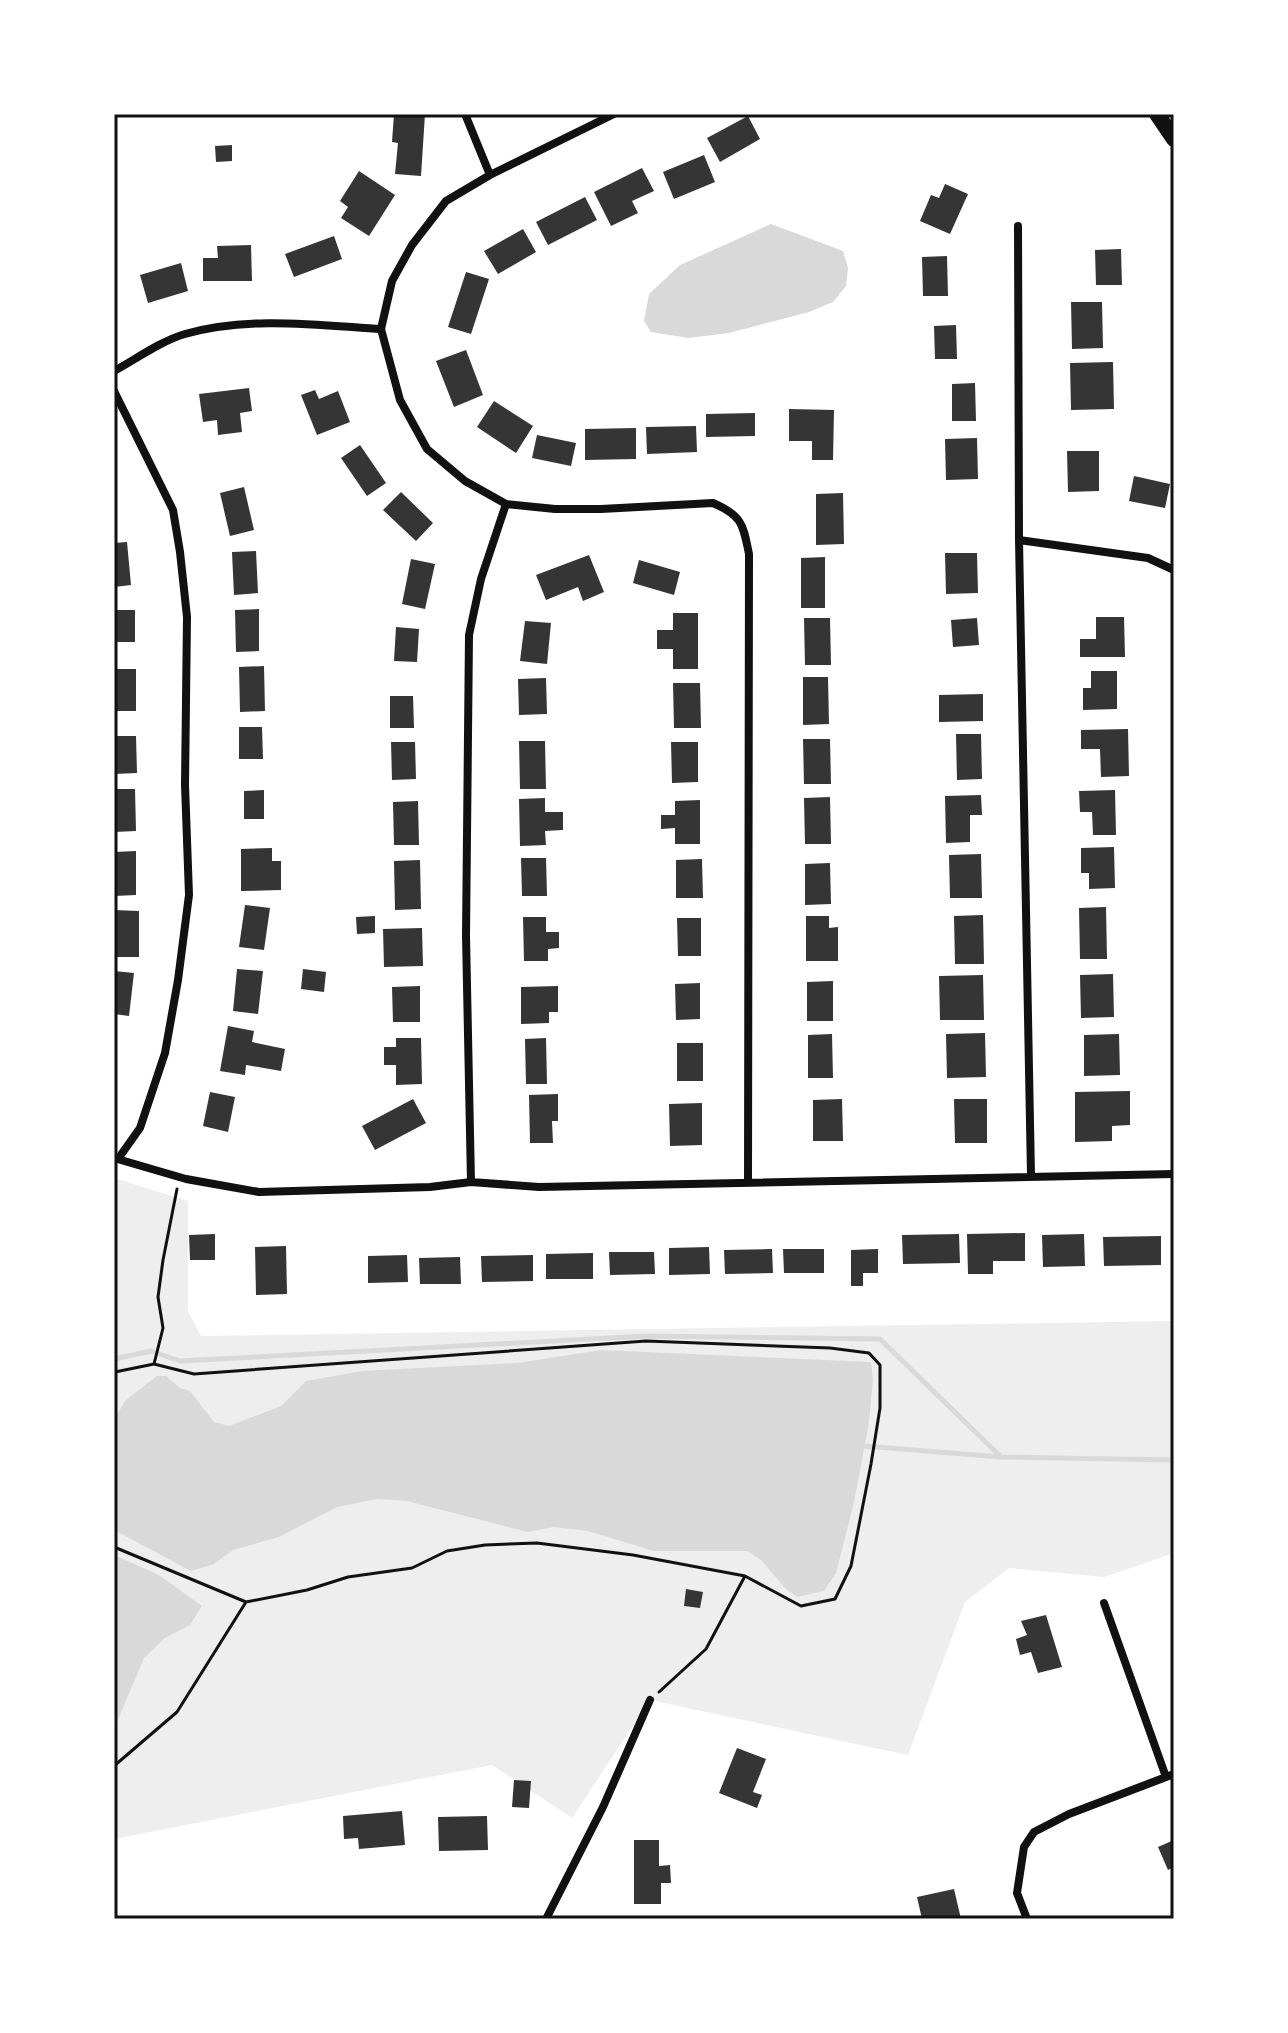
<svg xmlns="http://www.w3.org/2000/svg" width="1288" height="2033" font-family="'DejaVu Sans',sans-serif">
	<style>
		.green { fill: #eee }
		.water { fill: #d9d9d9 }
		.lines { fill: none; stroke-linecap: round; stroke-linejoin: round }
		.stream { stroke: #d9d9d9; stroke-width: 5 }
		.building { fill: #353535 }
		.path { stroke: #111; stroke-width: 3 }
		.minor { stroke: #111; stroke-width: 8 }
		.motorway { stroke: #111; stroke-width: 16 }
		.neatline { fill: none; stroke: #111; stroke-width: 3 }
	</style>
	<rect width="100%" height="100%" fill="#fff"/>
	<path class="green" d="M114,1178L188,1201V1311L201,1336L1174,1321V1553L1104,1577L1009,1568L965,1602L908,1755L650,1700L572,1818L492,1765L114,1839Z"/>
	<path class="water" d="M771,224L843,251L848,268L846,286L833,302L809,312L729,333L688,338L651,332L644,321L649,294L680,265Z
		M601,1350L871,1362L873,1380L869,1422L854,1502L836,1573L824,1591L797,1597L786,1589L761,1560L747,1551H654L588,1531L554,1527L528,1532L407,1501L377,1499L337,1507L279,1537L233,1550L214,1564L191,1571L114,1530V1419L126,1400L157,1376H166L180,1388L190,1391L214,1422L229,1426L281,1406L306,1381L362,1371L517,1363Z
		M114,1555L159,1575L202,1606L190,1625L165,1638L144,1658L114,1729Z"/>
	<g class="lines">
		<path class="stream" d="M114,1359L151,1351L180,1361L647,1336L880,1339L1001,1457
			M864,1446L1001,1457L1174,1460"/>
	</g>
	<path class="building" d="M394,114H425L421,176L395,174L398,143L392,142Z
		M748,116L760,139L720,162L707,138Z
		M232,145V161L216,162L215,146Z
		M704,155L715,182L674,199L663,172Z
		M642,168L654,191L632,201L638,213L611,226L594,192Z
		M359,171L395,195L369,236L341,218L348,207L340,201Z
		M945,184L968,194L950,234L920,221L931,195L939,198Z
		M585,197L597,220L548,245L536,222Z
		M523,229L536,252L498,274L484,251Z
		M334,236L342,259L294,277L285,254Z
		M251,245L252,281H203V258H218L217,246Z
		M1121,249L1122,285H1096L1095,250Z
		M947,256L948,296H923L922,257Z
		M181,263L188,291L148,303L140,275Z
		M466,272L489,279L471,334L448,327Z
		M1071,302H1102L1103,348L1072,349Z
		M956,325L957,359H935L934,326Z
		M466,350L483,395L454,407L436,361Z
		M1113,362L1114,409L1071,410L1070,363Z
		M975,383L976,421H952V384Z
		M249,388L252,411L240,413L242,432L218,435L217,420L203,422L199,394Z
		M315,390L319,399L338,391L350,422L317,435L301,395Z
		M494,401L533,426L516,453L477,427Z
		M789,409L834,410L833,460H812V441H789Z
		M755,413V436L706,437V414Z
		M696,426L697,452L647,454L646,427Z
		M636,428V459L585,460V429Z
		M537,435L576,443L571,466L532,458Z
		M977,438L978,479L946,480L945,439Z
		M360,445L386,483L367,496L341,458Z
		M1067,451H1099V491L1068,492Z
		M1134,476L1170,484L1165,508L1129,501Z
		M244,487L254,530L230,536L220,493Z
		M401,492L433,523L416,541L383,510Z
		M843,493L844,544L816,545V494Z
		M127,542L131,585L114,587V543Z
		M256,551L258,593L234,595L232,552Z
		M945,553H977L978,593L946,594Z
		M589,555L604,592L583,601L578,587L546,600L536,575Z
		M825,557V608H801V558Z
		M411,559L435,564L425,609L402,604Z
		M639,560L680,572L674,595L633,583Z
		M259,609V651L236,652L235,610Z
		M114,610H135V642H114Z
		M673,613H698V669H673V649H657V630H673Z
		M1096,617H1124L1125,657H1080V639H1096Z
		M804,618H830L831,665H805Z
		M977,618L979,645L953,647L951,620Z
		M525,621L551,623L547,664L520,661Z
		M396,627L419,629L417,662L394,661Z
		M264,666L265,711L240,712L239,667Z
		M114,669H136V711H114Z
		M1091,671H1117V709L1083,710V688H1091Z
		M803,677H828L829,724L803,725Z
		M546,678L547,714L519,715L518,679Z
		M673,683H700L701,728H674Z
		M983,694V721L939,722V695Z
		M390,696H413L414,728H390Z
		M239,727H262L263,759H239Z
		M1128,729L1129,776L1101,777L1100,749H1081V730Z
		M956,734H981L982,779L957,780Z
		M114,736H136L137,773L114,774Z
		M803,739H830L831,784H804Z
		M519,741H545L546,789H520Z
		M391,742H415L416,779L392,780Z
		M671,742H698V782L672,783Z
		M114,789H135L136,831L114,832Z
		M264,790V819H244V791Z
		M1115,790L1116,835H1093L1092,812H1080L1079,791Z
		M981,795L982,815H970V842L946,843L945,796Z
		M830,797L831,844H805L804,798Z
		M545,798V812H563V830L545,831L546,845L520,846L519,799Z
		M700,800V844H675V828L661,829V815H675V801Z
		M418,801L419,845H394L393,802Z
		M1114,847L1115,888L1089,889V873H1081V848Z
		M272,848V861H281V890L241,891V849Z
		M136,851V895L114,896V852Z
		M981,854L982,898H950L949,855Z
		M521,858H546L547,896H522Z
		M702,859L703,898H676V860Z
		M420,860L421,909L395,910L394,861Z
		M830,863L831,904L805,905V864Z
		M245,905L270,908L264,950L239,947Z
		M1106,907L1107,959H1080L1079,908Z
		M114,910L139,911V957H114Z
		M983,915L984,964H955L954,916Z
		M375,916V933L357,934L356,917Z
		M806,916H829V928L838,927V961H806Z
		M523,917H546V932H559V948L548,949V961H524Z
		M677,918H701V956H678Z
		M422,928L423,966L384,967L383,929Z
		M237,969L263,971L258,1014L233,1011Z
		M303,969L326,972L324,992L301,989Z
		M114,971L134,973L129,1016L114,1014Z
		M1113,974L1114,1017L1081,1018L1080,975Z
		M983,975L984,1020H940L939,976Z
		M833,981V1021H807V982Z
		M700,983V1019L676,1020L675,984Z
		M420,986V1022H393L392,987Z
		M558,986V1012H549V1023L521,1024V987Z
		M228,1026L254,1031L252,1042L285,1049L281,1071L246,1065L245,1075L220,1071Z
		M985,1033L986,1077L947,1078L946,1034Z
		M832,1034L833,1078H808V1035Z
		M1119,1034L1120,1075L1084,1076V1035Z
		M396,1038H421L422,1084L396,1085V1065H384V1047H396Z
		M546,1038L547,1084H526L525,1039Z
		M677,1043H703V1081H677Z
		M1130,1091V1125L1112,1126V1141L1075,1142V1092Z
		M210,1092L235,1097L228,1132L203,1126Z
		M558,1094V1121H552L553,1143H530L529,1095Z
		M413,1099L426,1123L375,1150L362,1126Z
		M842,1099L843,1141H813V1100Z
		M954,1099H987V1143H955Z
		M702,1103V1145L670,1146L669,1104Z
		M1025,1233V1261H993V1274H968L967,1234Z
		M215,1234V1260H190L189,1235Z
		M959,1234L960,1263L903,1264L902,1235Z
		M1084,1234L1085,1266L1043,1267L1042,1235Z
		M1161,1236V1265L1104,1266L1103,1237Z
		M286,1246L287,1294L256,1295L255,1247Z
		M709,1247L710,1274L669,1275V1248Z
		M772,1249L773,1273L725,1274L724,1250Z
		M783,1249H824V1273H784Z
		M878,1249V1273H863V1286H851V1250Z
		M609,1252H654L655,1274L610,1275Z
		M593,1253V1279H546V1254Z
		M407,1255L408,1282L368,1283V1256Z
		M533,1255V1281L482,1282L481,1256Z
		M460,1257L461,1284H420L419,1258Z
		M686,1589L703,1592L700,1608L684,1606Z
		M1046,1615L1062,1667L1038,1673L1031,1652L1020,1655L1016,1639L1027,1635L1021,1621Z
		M737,1748L766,1759L753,1792L762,1795L757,1808L719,1793Z
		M514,1780L531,1781L529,1808L512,1807Z
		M402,1811L405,1845L359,1849L358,1838L344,1839L343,1816Z
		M487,1816L488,1850L439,1851L438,1817Z
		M634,1840H659V1866L670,1865L671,1883H661V1904H634Z
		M1174,1840V1867L1168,1870L1158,1847Z
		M954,1889L961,1919H922L917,1897Z"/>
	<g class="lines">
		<path class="path" d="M154,1364L163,1328L158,1297L163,1260L177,1189
			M114,1375L115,1372L154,1364L194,1374L646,1341L830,1348L869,1353L880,1365V1408L871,1464L851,1566L835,1599L801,1606L745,1576L706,1649L659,1692
			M114,1547L246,1602L307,1590L348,1577L412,1568L447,1551L485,1545L537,1543L633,1555L745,1576
			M114,1766L177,1712L246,1602"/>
		<path class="minor" d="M465,114L490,175
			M614,114L490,175L446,201L412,245L392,281L381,329L400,400L427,449L465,481L506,504L555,509H601L713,503C743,516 743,525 749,554L748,1182
			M1018,226L1019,540L1031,1175
			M114,371C136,359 161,341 185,334C248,316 317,325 381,329
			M114,391L173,510L180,552L187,617L185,785L189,895L178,980L165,1053L140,1128L118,1159
			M1019,540L1148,558L1174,570
			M114,1158L186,1179L259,1192L430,1187L471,1182L539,1187L1174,1174
			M471,1182L466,936L469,635L481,579L506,504
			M1104,1603L1166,1777
			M546,1919L603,1807L650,1700
			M1027,1919L1017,1893L1024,1847L1034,1832L1069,1814L1174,1774"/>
		<path class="motorway" d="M1157,114L1174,139"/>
	</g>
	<rect width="1288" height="2033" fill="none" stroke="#ffffff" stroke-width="232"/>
	<rect x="116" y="116" width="1056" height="1801" class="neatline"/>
</svg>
